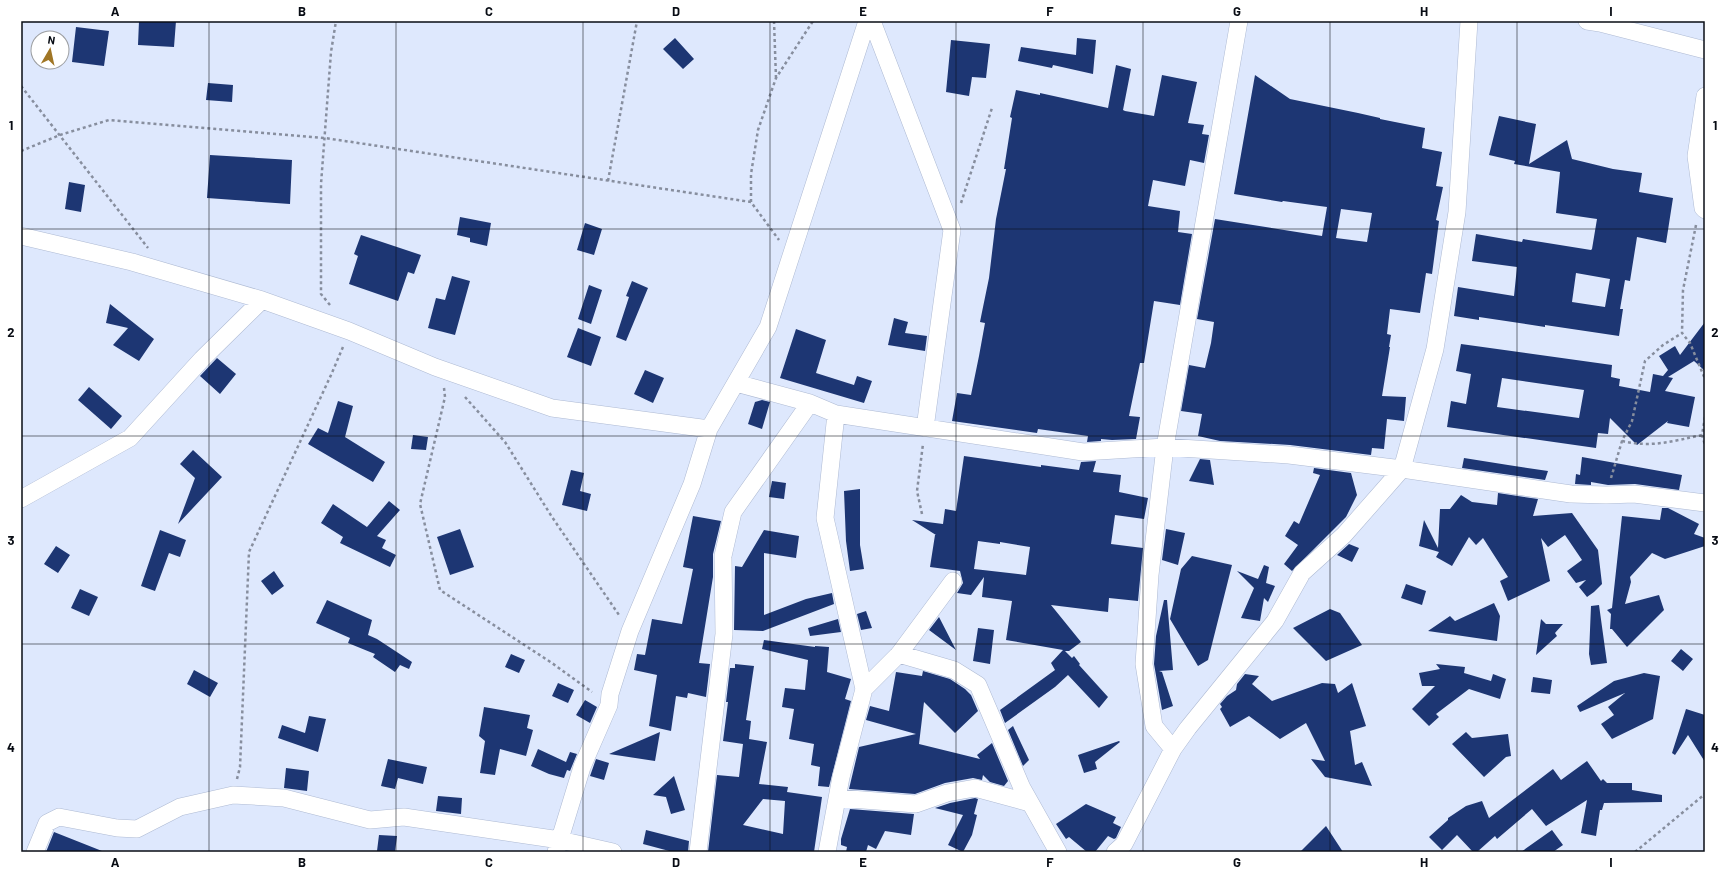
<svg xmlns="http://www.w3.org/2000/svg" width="1726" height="873" font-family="Barlow,sans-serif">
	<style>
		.building { fill: #1d3673; fill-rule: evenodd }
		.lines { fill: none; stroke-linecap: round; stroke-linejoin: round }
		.street-casing { stroke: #aebad3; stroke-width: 18 }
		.path { stroke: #878e9e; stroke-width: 2.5; stroke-dasharray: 3 3; stroke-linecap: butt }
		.street { stroke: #fff; stroke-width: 17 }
		.grid { fill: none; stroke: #080c14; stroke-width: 1; stroke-opacity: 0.55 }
		.neatline { fill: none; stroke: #080c14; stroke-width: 1.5 }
		.grid-label { font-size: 13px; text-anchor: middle; font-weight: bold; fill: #080c14 }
	</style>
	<rect width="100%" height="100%" fill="#dee8fd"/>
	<path class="building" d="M139,21H176L174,47L138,45Z
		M76,27L109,31L104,66L72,62Z
		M675,38L694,59L683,69L663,49Z
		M1077,38L1096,40L1093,74L1053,65L1052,68L1018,61L1021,47L1076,55Z
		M951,40L990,44L986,78L972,77L969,96L946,92Z
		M1116,65L1131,69L1123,110L1125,111L1154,116L1162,75L1197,82L1188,123L1204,125L1202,134L1209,135L1204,163L1190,160L1185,186L1153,180L1148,206L1180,211L1178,232L1192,234L1180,305L1154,301L1144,363H1140L1129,416L1140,417L1136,439L1112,440L1101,439V441L1087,442L1088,436L1038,429L1037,433L952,421L957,393L971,395L979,356L985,323L980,322L982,312L989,278L996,219L1006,169H1004L1012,118L1010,117L1016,90L1040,95V93L1108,108Z
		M1255,75L1290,99L1358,113L1380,118V119L1425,128L1422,148L1442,152L1436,186L1443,187L1436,220L1439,221L1434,259L1432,274L1426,273L1420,313L1390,309L1387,334L1391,335L1389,347H1390L1382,396L1406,397L1404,421L1387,419L1384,449L1372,448L1371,455L1290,445L1220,441L1198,436L1202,414L1181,411L1189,365L1205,368L1211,343L1214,322L1197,319L1215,219L1322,236L1327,207L1283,201L1282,202L1234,194ZM1341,209L1372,213L1367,242L1336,238Z
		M208,83L233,85L232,102L206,100Z
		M1499,116L1536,124L1529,164L1567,140L1572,159L1613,169L1642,173L1639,192L1673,198L1666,243L1637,237L1630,281L1625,280L1620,309H1623L1619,336L1545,325V327L1479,317V320L1454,316L1458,287L1514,296L1517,267L1472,261L1476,234L1522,242L1523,239L1591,250L1592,249L1597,219L1556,213L1560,172L1514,164L1515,161L1489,155ZM1576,273L1610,279L1605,307L1572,302Z
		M210,155L292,160L290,204L207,198Z
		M69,182L85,185L81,212L65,209Z
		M460,217L491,223L487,246L470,242V238L457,235Z
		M585,223L602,229L594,255L577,250Z
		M361,235L421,255L414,274L408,272L398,301L349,284L358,256L354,254Z
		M452,276L470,281L455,335L428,328L436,298L445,300Z
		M632,281L648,288L626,341L616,337L629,297L626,296Z
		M589,285L602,290L591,324L578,319Z
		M110,304L154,339L139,361L113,345L128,328L106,323Z
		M894,318L908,322L905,333L927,336L925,351L888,345Z
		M1705,322V371L1694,361L1668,377L1673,378L1665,391L1695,397L1689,427L1667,423L1668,421L1637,445L1610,418L1608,434L1598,433L1596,448L1447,427L1451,401L1466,404L1471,374L1456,371L1461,344L1612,365L1611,377L1620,379L1619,386L1650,392L1653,374L1663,376L1668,370L1659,356L1675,346L1680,355ZM1502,378L1584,390L1579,418L1497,407Z
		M578,328L601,337L591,366L567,357Z
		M796,329L826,340L816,373L854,385L857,376L872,381L864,403L780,378Z
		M217,358L236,374L220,394L200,376Z
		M645,370L664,378L653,403L634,394Z
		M89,387L122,416L111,429L78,400Z
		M762,400L770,402L762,429L748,424L755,402Z
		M338,401L353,406L345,437L385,462L373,482L308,444L318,428L328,433Z
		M413,435L428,437L426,450L411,449Z
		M193,450L222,477L178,524L195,478L180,464Z
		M964,456L1041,467V465L1079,470L1081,462L1096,461L1093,472L1121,475L1119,492L1148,498L1144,519L1115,515L1111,544L1143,548L1138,601L1109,598L1108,612L1051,605L1081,642L1069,651H1065L1072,658L1074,656L1080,664L1079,665L1108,697L1099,708L1068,675L1055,687L1005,723L1000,710L1055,670L1051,663L1063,650L1006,640L1012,601L982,597L984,577L971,595L957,593L963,583L960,571L930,567L935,535H936L912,520L943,524L945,509L956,511ZM978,541L1000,544V542L1030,547L1026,575L974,569Z
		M1582,457L1682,475L1679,490L1635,484L1608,485L1591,482V485L1575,484L1576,474L1580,475Z
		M1464,458L1508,465L1548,471L1545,480L1462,468Z
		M1200,459L1210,460L1214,485L1189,481Z
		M1314,468L1351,473L1357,495L1346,517L1292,571L1284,564L1298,545L1285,536L1294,521L1299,524L1320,475L1313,473Z
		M571,470L584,473L580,491L591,494L587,511L562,505Z
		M772,481L786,483L784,499L769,497Z
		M860,489V545L864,569L850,571L846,541L844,491Z
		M1498,493L1538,499L1533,516L1572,513L1598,550L1602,584L1594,592L1587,597L1579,587L1586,580L1576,583L1567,571L1582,560L1565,535L1548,547L1541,538L1550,581L1508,601L1500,581L1508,577L1483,538L1476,545L1469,537L1452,566L1436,557L1439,552L1419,546L1424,520L1438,548L1440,509H1450L1461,495L1472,502L1497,505Z
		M389,501L400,510L377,536L386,540L382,548L396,555L390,567L340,543L343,537L321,523L333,504L367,527Z
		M1662,508H1668L1699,524L1694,534L1705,538V546L1665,559L1652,553L1630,577L1631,582L1625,604L1659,595L1664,610L1627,647L1612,629H1610L1611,614L1607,610L1612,608L1622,516L1660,520Z
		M693,516L721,521L713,554V577L699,663L710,664L706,697L688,693L687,698L676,696L671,731L649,726L657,675L634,670L637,654L645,655L652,619L682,624L693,569L683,567Z
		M460,529L474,567L450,575L437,537Z
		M1166,529L1185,533L1178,565L1162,560Z
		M160,530L186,540L180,557L169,553L155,591L141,586Z
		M764,530L799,536L796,558L764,553V615L806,599L832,593L834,604L763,631L734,630L735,566L742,567Z
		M1349,544L1359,548L1352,562L1337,555Z
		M56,546L70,555L58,573L44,564Z
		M1192,556L1232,565L1208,660L1198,666L1170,619L1181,569Z
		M1264,565L1269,567L1266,583L1275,586L1268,602L1264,598L1260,621L1241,618L1254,588L1237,571L1258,579Z
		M274,571L284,586L272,595L261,581Z
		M1406,584L1426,591L1422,605L1401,598Z
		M80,589L98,597L89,616L71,608Z
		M327,600L372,620L368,635L377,639L412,662L409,669L400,665L395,672L373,657L375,654L348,643L350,638L316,623Z
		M1164,600H1167L1173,670L1159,671L1162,672L1173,706L1162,710L1154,664L1156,636Z
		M1494,603L1500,616L1497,641L1428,631L1450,616L1455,621Z
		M1599,605L1607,663L1591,665L1589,654L1591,606Z
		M1330,609L1340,613L1362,645L1326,661L1293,628Z
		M866,611L872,628L861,630L857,614Z
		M939,617L956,650L929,630Z
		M838,619L841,632L810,636L808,628Z
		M1541,619L1546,624H1563L1555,633L1557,636L1536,655Z
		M978,628L994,630L990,664L973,661Z
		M764,640L815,647V646L829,647L827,672L851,679L845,699L851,701L829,787L818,786L820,767L811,765L814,744L789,739L794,709L782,707L785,688L805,690L808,660L762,649Z
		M1681,649L1693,659L1683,671L1671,661Z
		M511,654L525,660L519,673L505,667Z
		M735,664L754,666L746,720L751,721L749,739L767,742L759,784L788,787L787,792L822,797L814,852H708L717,775L739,777L743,744L723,741L728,702H726L730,668H735ZM763,799L785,801L783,834L743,825Z
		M1436,664L1465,667L1464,673L1491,681L1493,674L1506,679L1500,699L1469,689L1436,714L1439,717L1429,726L1412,709L1435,686H1422L1419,673L1440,669Z
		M194,670L218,683L210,697L187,684Z
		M923,671L950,679L965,689L971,695L978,711L955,733L924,702L919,744L980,759L977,755L992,743L1008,781L1004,786L990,782L983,775L982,780L973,778L945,783L915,794L849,789L859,747L916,734L866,720L870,706L889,711L896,672L922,676Z
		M1644,673L1660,676L1653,719L1612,739L1601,724L1614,715L1608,707L1625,693L1580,712L1577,706L1614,681Z
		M1245,674L1259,676L1252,684L1272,701L1322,683L1335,684L1338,693L1352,683L1366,726L1350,731L1355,765L1362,762L1372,786L1325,777L1311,759L1325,761L1306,723L1280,739L1249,716L1230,727L1220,709L1222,707L1220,704L1227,696L1236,690L1237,684Z
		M1533,677L1552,680L1550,694L1531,692Z
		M558,683L574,690L568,703L552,696Z
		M585,700L597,707L590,723L576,715Z
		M484,707L530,715L527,728L533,730L526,756L500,749L495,775L480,773L485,741L479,736Z
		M1686,709L1705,715V762L1688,735L1675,755L1672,753Z
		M309,716L326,719L318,752L278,738L282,725L305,733Z
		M1013,726L1029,760L1023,766L1008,730Z
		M660,732L655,761L609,754Z
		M1466,732L1472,738L1508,734L1511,756L1506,757L1484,777L1452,744Z
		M1119,741L1120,742L1095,762L1097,769L1084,773L1078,755Z
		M538,749L566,762L570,752L577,754L570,771L567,770L564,778L549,774L531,766Z
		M388,759L427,767L423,784L398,778L395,789L381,786Z
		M596,759L609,763L604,780L590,776Z
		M1587,761L1601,781L1603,779L1607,783H1632V790L1662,795V802L1604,803L1602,810H1600L1596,836L1581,833L1587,800L1546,826L1532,809L1497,839L1495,836L1477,852H1473L1457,835L1442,850L1429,837L1448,820V818L1466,806L1482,801L1489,818L1553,769L1561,780Z
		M286,768L309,771L307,791L284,788Z
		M674,776L685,810L671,814L666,797L653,795Z
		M438,796L462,798L461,814L436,811Z
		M975,798L978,799L974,814L977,815L972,835L963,852L948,845L963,815L935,808L950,803Z
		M1086,804L1116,817L1113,823L1121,827L1116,838L1114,839L1108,836L1095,852H1087L1069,837L1066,839L1056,824Z
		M850,809L914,814L911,835L885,831L876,849L868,845L866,852H846L847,847L841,845V839Z
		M1326,826L1343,852H1300Z
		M646,830L689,841L688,852H673L643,844Z
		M1552,830L1563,845L1553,852H1521Z
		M54,832L102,851V852H46Z
		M379,835L397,836L395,852L377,851Z"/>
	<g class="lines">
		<defs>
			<path id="street" d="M872,21L952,230L925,428
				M1587,21L1600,23L1705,50
				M1705,96L1696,156L1703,208L1705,210
				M21,236L132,262L262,300L349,331L435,367L552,408L709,429
				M736,383L810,403L836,414L1083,452L1165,447L1289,455L1402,469L1571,494L1606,495L1634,494L1705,503
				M21,499L130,438L202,359L262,300
				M899,654L954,670L978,685L1022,788L1058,852
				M864,689L899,654L953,581
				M1173,749L1154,726L1144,664L1150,575L1165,447L1239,21
				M837,798L916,804L947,793L975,788L1030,803
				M35,852L47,823L59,817L117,828L137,829L180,807L233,795L284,798L370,820L404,817L560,840L613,852
				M556,852L582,767L609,705L610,694L630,631L692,484L709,429L768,327L867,21
				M698,852L724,634L723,556L733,512L810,403
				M827,852L841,777L864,689L825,518L836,414
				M1115,852L1124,844L1173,749L1188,728L1275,621L1302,573L1344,535L1402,469L1435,349L1457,212L1469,21"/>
		</defs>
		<use href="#street" class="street-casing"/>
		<path class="path" d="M774,21L776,78
			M21,86L148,248
			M21,151L60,135L109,120L325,138L751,202L779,240
			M608,181L637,21
			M751,202V174L758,130L776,78L813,21
			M961,203L992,108
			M1696,225L1683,290L1682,333L1690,343L1705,379
			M330,305L321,294V184L331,52L336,21
			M444,388L445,397L420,504L440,590L552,663L592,692
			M465,397L505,442L552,517L619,615
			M1705,417L1702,435L1705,445
			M1622,441C1652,448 1673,441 1702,435
			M1611,478L1622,441L1632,421L1645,361L1663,345L1682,333
			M922,514L917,491L923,444
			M237,779L240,767L249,552L331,375L343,347
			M1635,852L1705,794"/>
		<use href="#street" class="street"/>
	</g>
	<path class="grid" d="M209,21V852M396,21V852M583,21V852M770,21V852M956,21V852M1143,21V852M1330,21V852M1517,21V852M21,229H1705M21,436H1705M21,644H1705"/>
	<rect width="1726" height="873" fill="none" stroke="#ffffff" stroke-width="44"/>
	<g transform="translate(50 50) rotate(9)"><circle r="19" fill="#ffffff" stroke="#9c9ea1"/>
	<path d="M0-3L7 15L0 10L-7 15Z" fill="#a07625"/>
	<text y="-6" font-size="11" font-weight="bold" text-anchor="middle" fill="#080c14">N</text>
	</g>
	<rect x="22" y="22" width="1682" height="829" class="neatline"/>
	<g class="grid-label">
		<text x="115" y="16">A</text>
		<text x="302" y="16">B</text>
		<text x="489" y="16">C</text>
		<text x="676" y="16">D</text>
		<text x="863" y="16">E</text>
		<text x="1050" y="16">F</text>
		<text x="1237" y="16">G</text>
		<text x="1424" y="16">H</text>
		<text x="1611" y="16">I</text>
		<text x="11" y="130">1</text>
		<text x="1715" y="130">1</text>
		<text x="11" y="337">2</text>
		<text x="1715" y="337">2</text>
		<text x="11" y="545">3</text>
		<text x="1715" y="545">3</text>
		<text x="11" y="752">4</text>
		<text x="1715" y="752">4</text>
		<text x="115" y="867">A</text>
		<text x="302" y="867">B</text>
		<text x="489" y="867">C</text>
		<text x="676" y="867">D</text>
		<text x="863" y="867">E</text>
		<text x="1050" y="867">F</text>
		<text x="1237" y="867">G</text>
		<text x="1424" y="867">H</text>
		<text x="1611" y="867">I</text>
	</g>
</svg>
